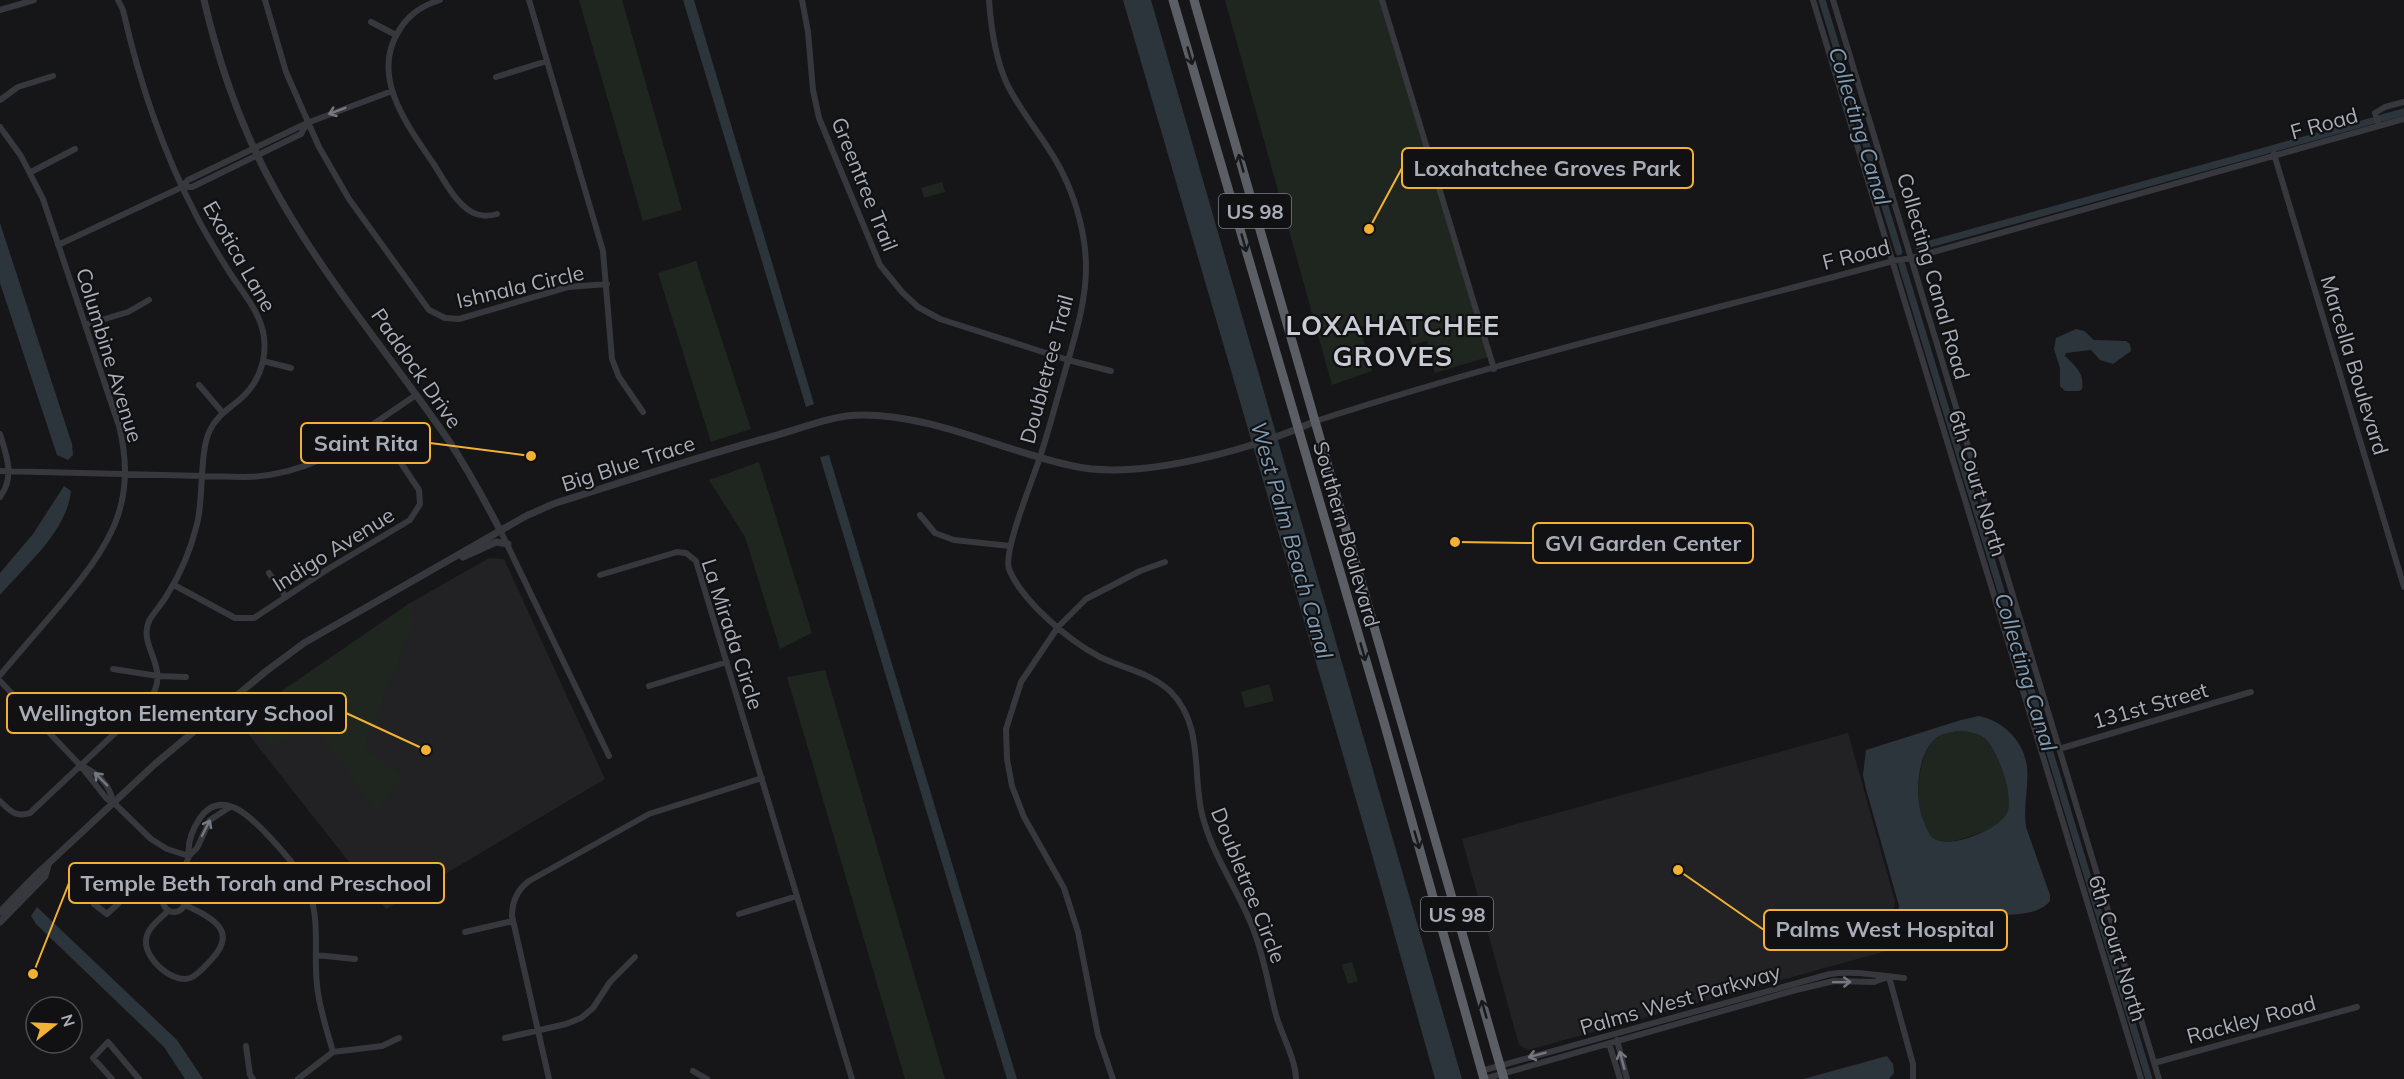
<svg xmlns="http://www.w3.org/2000/svg" width="2404" height="1079" font-family="Mulish,sans-serif">
	<style>
		.built { fill: #222225 }
		.green { fill: #1e261f }
		.water { fill: #2c353c; fill-rule: evenodd }
		.lines { fill: none; stroke-linecap: round; stroke-linejoin: round }
		.canal { stroke: #2c353c; stroke-width: 7 }
		.minor { stroke: #37383d; stroke-width: 6 }
		.tertiary { stroke: #37383d; stroke-width: 7 }
		.trunk { stroke: #5b5e65; stroke-width: 9 }
		.oneway { stroke: #18191b }
		.oneway2 { stroke: #757881 }
		.labels { text-anchor: middle; dominant-baseline: central; stroke-width: 4.5; stroke-linejoin: round; paint-order: stroke }
		.shield { fill: #111113; stroke: #7b7e86; stroke-width: 1.5 }
		.shield-label { font-size: 20px; font-weight: bold; fill: #a8adb8 }
		.street-label { font-size: 21px; fill: #a8adb8; stroke: #111113 }
		.water-label { font-size: 22px; font-style: italic; fill: #7f9bb3; stroke: #111113 }
		.district-label { font-size: 27px; font-weight: bold; letter-spacing: 1.5px; fill: #c9ccd4; stroke: #111113 }
		.leader { fill: none; stroke: #f2b134; stroke-width: 2 }
		.callout-dot { fill: #f2b134; stroke: #111113; stroke-width: 2 }
		.callout { fill: #111113; stroke: #f2b134; stroke-width: 2 }
		.callout-label { font-size: 22px; text-anchor: middle; font-weight: bold; fill: #a8adb8 }
	</style>
	<rect width="100%" height="100%" fill="#161618"/>
	<path class="built" d="M489,558L504,559L605,779L386,909L238,721L410,603Z
		M1848,733L1895,901L1891,930L1897,948L1528,1050L1519,1045L1462,839Z"/>
	<path class="green" d="M579,0H622L682,210L643,221Z
		M1225,0H1379L1488,357L1435,373L1427,341L1412,345L1403,316L1360,327L1372,371L1332,385Z
		M942,182L945,192L924,198L921,188Z
		M696,261L751,429L711,442L658,273Z
		M759,462L812,633L780,649L745,537L709,480Z
		M410,603L414,622L364,747L402,777L377,812L313,724L271,748L247,715Z
		M825,670L945,1079H905L787,677Z
		M1269,684L1274,701L1245,708L1241,692Z
		M1956,731C1965,731 1975,732 1983,737C1997,748 2016,796 2007,813C2001,826 1986,831 1974,835C1963,839 1944,846 1933,838C1911,821 1915,757 1935,739C1940,734 1950,733 1956,731Z
		M1352,962L1358,981L1348,984L1342,965Z"/>
	<path class="water" d="M683,0H694L814,404L806,407Z
		M1123,0H1151L1462,1079H1435L1371,851Z
		M0,223L72,444L73,455L68,460L57,455L0,283Z
		M2076,329L2084,331L2094,340L2126,341L2130,344L2131,351L2113,364L2100,360L2091,350L2066,353L2065,356C2075,366 2085,373 2082,389L2079,391H2065L2060,386V368L2054,349L2056,338Z
		M829,455L1017,1079H1007L820,457Z
		M64,486L71,491C67,531 26,565 0,595V573L33,534Z
		M1979,716C2003,721 2024,741 2027,767C2029,787 2023,806 2026,827L2050,895V901C2036,919 2003,912 1983,918C1971,922 1963,932 1952,939C1939,946 1917,949 1902,948C1887,935 1897,921 1899,906L1866,789L1863,775L1866,750L1961,720ZM1956,731C1965,731 1975,732 1983,737C1997,747 2015,796 2007,813C1999,830 1949,850 1933,838C1929,835 1926,828 1924,822C1914,801 1916,756 1935,739C1940,734 1949,733 1956,731Z
		M37,907L177,1040L203,1079H185L164,1047L36,924L31,916Z
		M1887,1056L1893,1064L1894,1073L1889,1079H1803Z"/>
	<g class="lines">
		<path class="canal" d="M1822,0L1899,252
			M2382,118L2404,112
			M1919,247L2372,121
			M1902,265L2149,1079"/>
		<path class="minor" d="M265,0L286,72L319,147L349,199L429,310L445,318L459,319L568,287L607,284
			M440,0C424,5 409,14 400,29C369,75 407,125 433,163C443,178 454,201 470,211C478,216 487,217 497,214
			M529,0L603,251L612,359L619,377L643,412
			M802,0L808,32L813,90L819,118L880,265L902,292L918,307L940,319L1068,360L1111,371
			M989,0C991,28 995,58 1007,84C1022,115 1047,141 1062,172C1076,199 1086,236 1086,267C1086,304 1074,339 1064,375C1056,402 1049,430 1040,457C1033,479 1003,551 1009,569C1022,601 1069,641 1100,657C1124,669 1150,672 1171,692C1204,726 1192,773 1202,814C1212,855 1237,888 1252,926C1264,955 1268,985 1276,1015C1282,1036 1295,1057 1296,1079
			M1382,0L1494,369
			M1813,0L2141,1079
			M1833,0L2159,1079
			M0,10L34,0
			M371,22L396,35
			M496,77L547,61
			M0,100L18,87L53,76
			M2379,125L2375,113L2385,107L2404,102
			M0,127L21,156L43,199L119,426C139,505 108,547 60,605C40,628 20,652 0,675
			M2274,154L2404,587
			M31,172L75,149
			M182,187H192L301,134L307,123
			M58,245L182,187L188,180L307,123L392,91
			M85,325L128,312L149,300
			M263,361L291,368
			M199,385L223,413
			M1316,421C1506,359 1701,313 1893,261L1912,258L2404,119
			M0,434C7,457 15,476 0,497
			M0,471L244,477C272,477 297,470 322,459L416,395
			M920,515L935,533L954,540L1010,546
			M501,532L609,756
			M269,573L286,597
			M600,575L677,552L686,553L696,561L852,1079
			M174,585L235,618H254L328,569L410,520L420,504L419,490L375,424
			M113,669L158,676L186,677
			M0,681L79,764L107,799L113,802L151,839L167,849L189,856L176,890
			M649,686L727,662
			M2059,749L2251,692
			M79,765C96,771 110,784 113,802
			M0,801C9,810 16,818 30,813L147,703C175,669 137,649 149,621C154,612 162,604 167,595C181,573 191,549 197,524C204,497 199,452 210,430C216,417 227,410 238,401C257,386 267,362 264,337C261,313 243,293 230,273C218,254 206,235 196,215C162,150 139,81 123,10L118,0
			M189,856C187,842 192,830 200,818C225,783 260,827 277,845C287,857 298,868 305,882C322,916 313,949 317,985C319,1008 327,1030 333,1052
			M189,856L197,848L210,820L230,807
			M140,883L107,914L94,904L126,871L149,888L165,895
			M163 901a11 11 0 1 1 22 0a11 11 0 1 1-22 0Z
			M168,911C160,919 147,928 146,940C144,958 172,984 190,978C198,975 205,966 211,960C240,930 210,917 185,905
			M739,914L797,896
			M465,932L513,921
			M316,955L355,959
			M1889,977L1913,1064V1079
			M505,1038L566,1024L581,1018L593,1008L610,982L635,957
			M1617,1040L1627,1079
			M1609,1043L1620,1079
			M246,1046L250,1075L253,1079
			M2154,1063L2357,1007
			M693,1071L707,1079
			M1481,1071L1830,974C1856,970 1879,976 1904,978
			M112,1079L93,1058L108,1042L139,1079
			M298,1079L333,1052L382,1046L399,1038
			M549,1079L512,916C512,901 517,890 529,881L649,814L762,778
			M1113,1079L1098,1035L1078,932L1064,888L1024,817L1012,786L1007,759L1006,729L1021,682L1058,627L1086,599L1140,571L1165,562
			M1484,1079L1796,990L1834,981L1874,982L1888,977"/>
		<path class="tertiary" d="M204,0C220,68 243,134 278,195C327,282 393,359 449,441C468,470 485,501 501,532
			M463,557L496,542L508,544
			M0,912L36,875L155,764L265,672L304,643L526,516L553,504C626,481 700,456 774,436C803,428 832,415 862,415C935,415 1002,451 1073,466C1141,481 1253,449 1316,421
			M0,922L45,876L48,865"/>
		<path class="trunk" d="M1173,0L1384,722L1484,1079
			M1194,0L1504,1079"/>
	</g>
	<defs><path id="oneway-shaft" d="M-6 0H5M1.5-3L5.5 0L1.5 3" fill="none" stroke-width="1.6" stroke-linecap="round" stroke-linejoin="round" transform="scale(1.5)"/></defs>
	<g class="oneway">
		<use href="#oneway-shaft" transform="translate(1190 56) rotate(74)"/>
		<use href="#oneway-shaft" transform="translate(1241 163) rotate(-106)"/>
		<use href="#oneway-shaft" transform="translate(1244 243) rotate(74)"/>
		<use href="#oneway-shaft" transform="translate(1363 652) rotate(74)"/>
		<use href="#oneway-shaft" transform="translate(1417 840) rotate(74)"/>
		<use href="#oneway-shaft" transform="translate(1484 1009) rotate(-106)"/>
	</g>
	<g class="oneway2">
		<use href="#oneway-shaft" transform="translate(337 111) rotate(159)"/>
		<use href="#oneway-shaft" transform="translate(101 779) rotate(-134)"/>
		<use href="#oneway-shaft" transform="translate(206 828) rotate(-63)"/>
		<use href="#oneway-shaft" transform="translate(1842 982) rotate(-1)"/>
		<use href="#oneway-shaft" transform="translate(1537 1055) rotate(165)"/>
		<use href="#oneway-shaft" transform="translate(1622 1060) rotate(-105)"/>
	</g>
	<g class="labels">
		<g class="shield">
			<rect x="1219" y="194" width="72" height="34" rx="4.5"/>
			<rect x="1421" y="897" width="72" height="34" rx="4.5"/>
		</g>
		<g class="shield-label">
			<text x="1255" y="211">US 98</text>
			<text x="1457" y="914">US 98</text>
		</g>
		<g class="street-label">
			<text transform="translate(2324 123) rotate(-15)">F Road</text>
			<text transform="translate(865 184) rotate(68)">Greentree Trail</text>
			<text transform="translate(1856 254) rotate(-14)">F Road</text>
			<text transform="translate(240 256) rotate(60)">Exotica Lane</text>
			<text transform="translate(1934 276) rotate(74)">Collecting Canal Road</text>
			<text transform="translate(520 286) rotate(-13)">Ishnala Circle</text>
			<text transform="translate(110 355) rotate(73)">Columbine Avenue</text>
			<text transform="translate(2355 365) rotate(73)">Marcella Boulevard</text>
			<text transform="translate(417 368) rotate(55)">Paddock Drive</text>
			<text transform="translate(1046 369) rotate(-75)">Doubletree Trail</text>
			<text transform="translate(628 463) rotate(-18)">Big Blue Trace</text>
			<text transform="translate(1978 483) rotate(73)">6th Court North</text>
			<text transform="translate(1347 534) rotate(74)">Southern Boulevard</text>
			<text transform="translate(333 549) rotate(-32)">Indigo Avenue</text>
			<text transform="translate(733 634) rotate(72)">La Mirada Circle</text>
			<text transform="translate(2150 705) rotate(-16)">131st Street</text>
			<text transform="translate(1249 885) rotate(68)">Doubletree Circle</text>
			<text transform="translate(2118 948) rotate(73)">6th Court North</text>
			<text transform="translate(1680 999) rotate(-16)">Palms West Parkway</text>
			<text transform="translate(2251 1019) rotate(-15)">Rackley Road</text>
		</g>
		<g class="water-label">
			<text transform="translate(1860 126) rotate(73)">Collecting Canal</text>
			<text transform="translate(1292 540) rotate(74)">West Palm Beach Canal</text>
			<text transform="translate(2026 672) rotate(73)">Collecting Canal</text>
		</g>
		<g class="district-label">
			<text x="1393" y="325">LOXAHATCHEE<tspan x="1393" dy="31">GROVES</tspan></text>
		</g>
	</g>
	<path class="leader" d="M1369 229L1402 168M531 456L430 443M1455 542L1533 543M426 750L346 713M33 974L69 883M1678 870L1764 930"/>
	<g class="callout-dot">
		<circle cx="1369" cy="229" r="6"/>
		<circle cx="531" cy="456" r="6"/>
		<circle cx="1455" cy="542" r="6"/>
		<circle cx="426" cy="750" r="6"/>
		<circle cx="33" cy="974" r="6"/>
		<circle cx="1678" cy="870" r="6"/>
	</g>
	<g class="callout">
		<rect x="1402" y="148" width="291" height="40" rx="6"/>
		<rect x="301" y="423" width="129" height="40" rx="6"/>
		<rect x="1533" y="523" width="220" height="40" rx="6"/>
		<rect x="7" y="693" width="339" height="40" rx="6"/>
		<rect x="69" y="863" width="375" height="40" rx="6"/>
		<rect x="1764" y="910" width="243" height="40" rx="6"/>
	</g>
	<g class="callout-label">
		<text x="1547" y="176">Loxahatchee Groves Park</text>
		<text x="366" y="451">Saint Rita</text>
		<text x="1643" y="551">GVI Garden Center</text>
		<text x="176" y="721">Wellington Elementary School</text>
		<text x="256" y="891">Temple Beth Torah and Preschool</text>
		<text x="1885" y="937">Palms West Hospital</text>
	</g>
	<g transform="translate(54 1025) rotate(72)"><circle r="28" fill="#111113" stroke="#4d4f55" stroke-width="1.5"/>
	<path d="M0-4.5L10 22L0 15L-10 22Z" fill="#f2b134"/>
	<text y="-9" font-size="16" font-weight="bold" text-anchor="middle" fill="#a8adb8">N</text>
	</g>
</svg>
